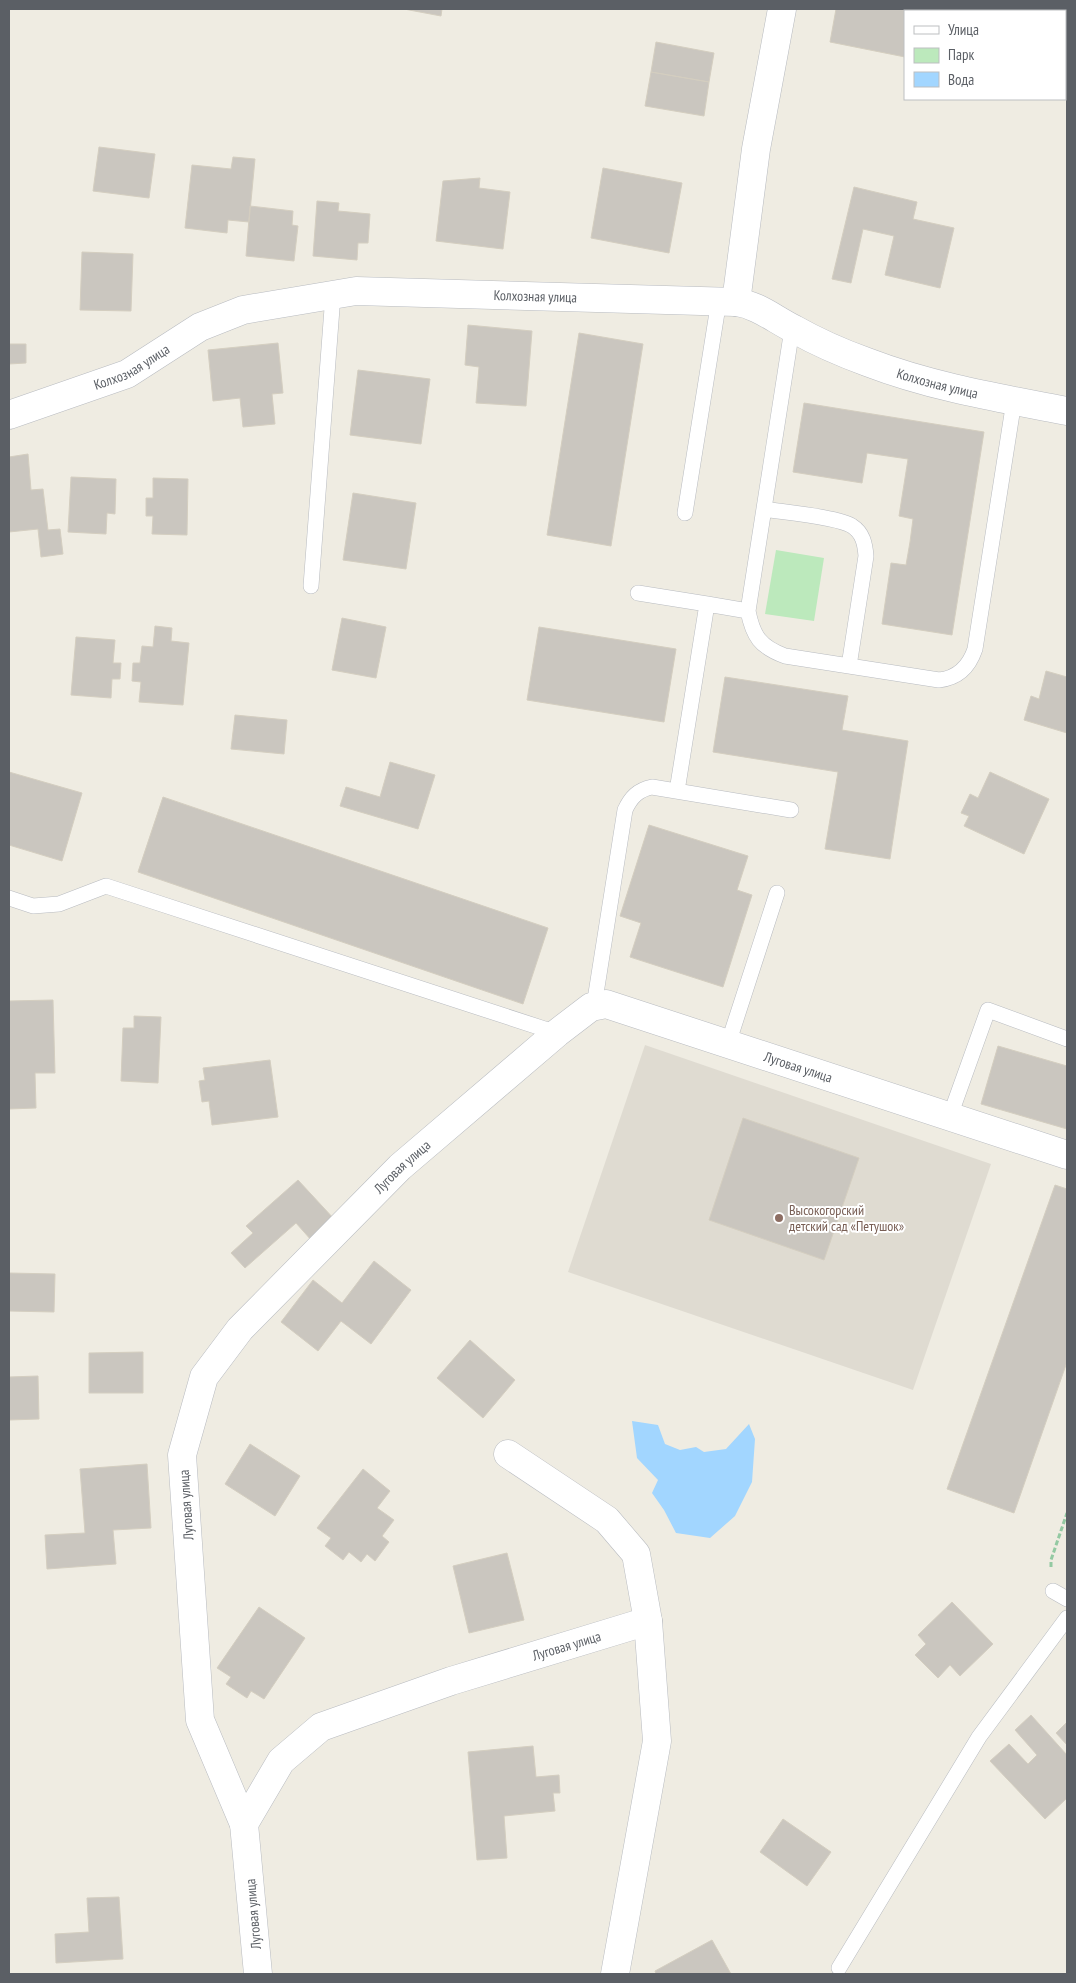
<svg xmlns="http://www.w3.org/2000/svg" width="1076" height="1983" font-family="'PT Sans Narrow',sans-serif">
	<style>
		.education { fill: #dfdbd1 }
		.green { fill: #bce9bc }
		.water { fill: #a2d6ff }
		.building { fill: #cac6bf; stroke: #d4cec0 }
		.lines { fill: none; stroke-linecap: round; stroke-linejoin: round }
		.lane-casing { stroke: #b8bbc0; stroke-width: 16 }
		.street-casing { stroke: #b8bbc0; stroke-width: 29 }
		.path { stroke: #93c9a2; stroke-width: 3; stroke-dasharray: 5 2.5; stroke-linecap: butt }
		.lane { stroke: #fff; stroke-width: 15 }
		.street { stroke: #fff; stroke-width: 28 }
		.education-dot { fill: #8d6e63; stroke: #fff; stroke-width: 2 }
		.labels { text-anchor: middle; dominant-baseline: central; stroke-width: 4; stroke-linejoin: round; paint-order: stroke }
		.street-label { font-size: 14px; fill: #5b5f65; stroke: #fff }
		.education-label { font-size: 14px; fill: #785e54; stroke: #fff; text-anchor: start }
	</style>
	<rect width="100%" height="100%" fill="#efece2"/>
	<path class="education" d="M645,1045L991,1164L913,1390L568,1272Z"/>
	<path class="green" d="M776,550L824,558L814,621L765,614Z"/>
	<path class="water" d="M632,1421L658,1425L665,1444L680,1450L696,1447L704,1452L726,1449L749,1424L755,1439L752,1482L735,1516L710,1538L676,1533L664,1510L652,1493L658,1480L637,1458Z"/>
	<path class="building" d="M404,9H442L441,16Z
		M836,9H944L943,11H905V57L830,42Z
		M962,9H979L988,11L989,9H1040L1039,11H962Z
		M656,42L714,53L709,82L651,72Z
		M651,72L709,82L704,116L645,106Z
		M99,147L155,154L149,198L93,191Z
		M233,157L255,159L249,222L228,220L227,233L185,228L192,165L231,169Z
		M603,168L682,183L669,253L591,238Z
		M480,178L479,188L510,192L503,249L436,241L443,181Z
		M854,187L917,202L913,219L954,228L940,288L885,275L894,236L863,229L851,283L832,279Z
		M317,201L339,203L338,211L370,214L368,243H358L357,260L313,256Z
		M250,206L293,211L292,225L298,226L294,261L246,256Z
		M82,252L133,254L131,311L80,310Z
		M468,325L532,331L526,406L476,403L479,367L465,365Z
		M579,333L643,344L611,546L547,535Z
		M278,343L283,393L272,394L275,424L243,427L240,398L213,401L208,350Z
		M9,344H26V363L9,364Z
		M358,370L430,379L421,444L350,435Z
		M804,403L984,432L952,635L882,624L891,563L906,565L910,542L913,519L899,516L908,459L867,453L862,483L793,472Z
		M28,454L31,490L43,489L48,530L60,529L63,554L41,557L38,529L9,532V457Z
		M71,477L116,479L115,514L107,513L106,534L68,532Z
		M153,478L188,479L187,535L152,534L153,516H146V498H153Z
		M353,493L416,503L406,569L343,560Z
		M342,618L386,627L376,678L332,670Z
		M155,626L172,628L171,641L189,643L183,705L139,702L141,682L132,681L133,663H140L142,646L153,647Z
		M539,627L676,649L664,722L527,700Z
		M76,637L115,640L113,663H121L120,679H112L111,698L71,695Z
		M1046,671L1067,677V733L1024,720L1031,696L1039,699Z
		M725,677L848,696L842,730L908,741L890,859L825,849L838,772L713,752Z
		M235,715L287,720L284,754L231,749Z
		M390,762L435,775L418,829L340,806L346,787L380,797Z
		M9,772L82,793L62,861L9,845Z
		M990,772L1049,799L1024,854L964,826L969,816L961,813L970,794L978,798Z
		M163,797L548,928L523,1004L138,872Z
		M649,825L748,856L737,890L752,895L723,987L630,957L641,923L620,916Z
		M53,1000L55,1073H35L36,1108L9,1109V1001Z
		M134,1016L161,1017L158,1083L121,1081L123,1028H134Z
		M998,1046L1067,1066V1129L981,1104Z
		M270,1060L278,1117L212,1125L209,1101L202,1102L199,1081L205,1080L203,1068Z
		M743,1118L859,1158L824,1260L709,1220Z
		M298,1180L335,1220L312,1241L296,1223L245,1268L231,1253L253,1233L246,1226Z
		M1055,1185L1067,1189V1362L1014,1513L947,1489Z
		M374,1261L411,1290L371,1344L341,1321L318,1351L281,1322L313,1280L342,1303Z
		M9,1273L55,1274L54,1312L9,1311Z
		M470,1340L515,1380L483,1418L437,1378Z
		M143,1352V1393H89V1353Z
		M38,1376L39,1419L9,1420V1377Z
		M250,1444L300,1476L275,1516L225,1484Z
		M147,1464L151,1528L113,1530L116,1564L47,1569L45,1535L85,1533L80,1469Z
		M363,1469L390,1491L377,1508L394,1520L382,1536L389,1542L375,1561L367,1554L361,1562L349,1552L343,1560L325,1546L331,1538L317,1528Z
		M507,1553L524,1620L469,1633L453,1566Z
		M952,1602L993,1644L960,1676L950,1665L938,1678L915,1655L926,1644L918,1635Z
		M259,1607L305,1638L264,1699L251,1691L247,1698L226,1684L231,1677L217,1668Z
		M1031,1715L1067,1755V1798L1045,1819L990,1761L1009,1744L1028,1764L1037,1755L1015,1730Z
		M1067,1722V1745L1056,1733Z
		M533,1746L536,1777L559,1775L560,1793H553L555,1811L504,1816L507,1858L477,1860L468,1752Z
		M783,1819L831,1852L807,1886L760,1852Z
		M119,1897L123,1959L56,1963L55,1934L89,1932L87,1898Z
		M712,1940L731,1974H656L655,1971Z"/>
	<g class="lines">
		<defs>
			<path id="lane" d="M792,329L748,611C753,636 760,647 785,656L939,680C958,678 969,667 975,649L1014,401
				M764,509C782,512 839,517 852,526C863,533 865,544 866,556L849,666
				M685,513L719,300
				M311,586L333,295
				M638,593L707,604
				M677,791L707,604L748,611
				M9,898L33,906L59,904L106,886L557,1033
				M594,1006L625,810C631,797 638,790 652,787L791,810
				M728,1044L777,893
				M950,1116L988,1010L1067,1039
				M1053,1591L1067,1599
				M839,1968L979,1737L1067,1618"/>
			<g id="street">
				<path d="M736,302L756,149L782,9"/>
				<path id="s1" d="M9,415L127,374L200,327L243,310L356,291L736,302C758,305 774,319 794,329C817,342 842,353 867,362C932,387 999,398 1067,411"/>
				<path d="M508,1454L607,1520L636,1554L648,1621L657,1741L615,1974"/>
				<path id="s2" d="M244,1824L200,1720L182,1455L204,1377L240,1329L400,1167L557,1033L591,1007L606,1004L1067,1155"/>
				<path id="s3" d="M258,1974L244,1824L281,1761L321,1727L451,1681L648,1621"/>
			</g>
		</defs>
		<use href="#lane" class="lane-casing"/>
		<use href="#street" class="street-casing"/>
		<path class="path" d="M1051,1567V1560L1067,1513"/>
		<use href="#lane" class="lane"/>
		<use href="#street" class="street"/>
	</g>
	<circle class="education-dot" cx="779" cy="1218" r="5"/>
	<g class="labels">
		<g class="street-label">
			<text stroke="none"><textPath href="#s1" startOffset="552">Колхозная улица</textPath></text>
			<text stroke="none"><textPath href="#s1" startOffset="132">Колхозная улица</textPath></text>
			<text stroke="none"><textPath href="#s1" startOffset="971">Колхозная улица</textPath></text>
			<text stroke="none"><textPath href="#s2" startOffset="1214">Луговая улица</textPath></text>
			<text stroke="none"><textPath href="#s2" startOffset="749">Луговая улица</textPath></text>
			<text transform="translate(186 1505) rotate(-94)">Луговая улица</text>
			<text stroke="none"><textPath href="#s3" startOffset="535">Луговая улица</textPath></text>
			<text transform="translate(253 1914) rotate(-95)">Луговая улица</text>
		</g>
		<g class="education-label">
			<text x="789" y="1210">Высокогорский<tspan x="789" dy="16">детский сад «Петушок»</tspan></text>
		</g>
	</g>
	<rect width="1076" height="1983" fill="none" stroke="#5b5f65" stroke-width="20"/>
	<rect x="904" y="10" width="162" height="90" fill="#ffffff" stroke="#bdbfc1"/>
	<rect x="914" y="26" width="25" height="8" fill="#ffffff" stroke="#bdbfc1"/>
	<text x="948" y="35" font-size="15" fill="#5b5f65">Улица</text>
	<rect x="914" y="48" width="25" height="15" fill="#bce9bc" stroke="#bdbfc1"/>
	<text x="948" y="60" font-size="15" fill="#5b5f65">Парк</text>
	<rect x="914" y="72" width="25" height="15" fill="#a2d6ff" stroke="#bdbfc1"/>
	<text x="948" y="85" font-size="15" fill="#5b5f65">Вода</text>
</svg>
